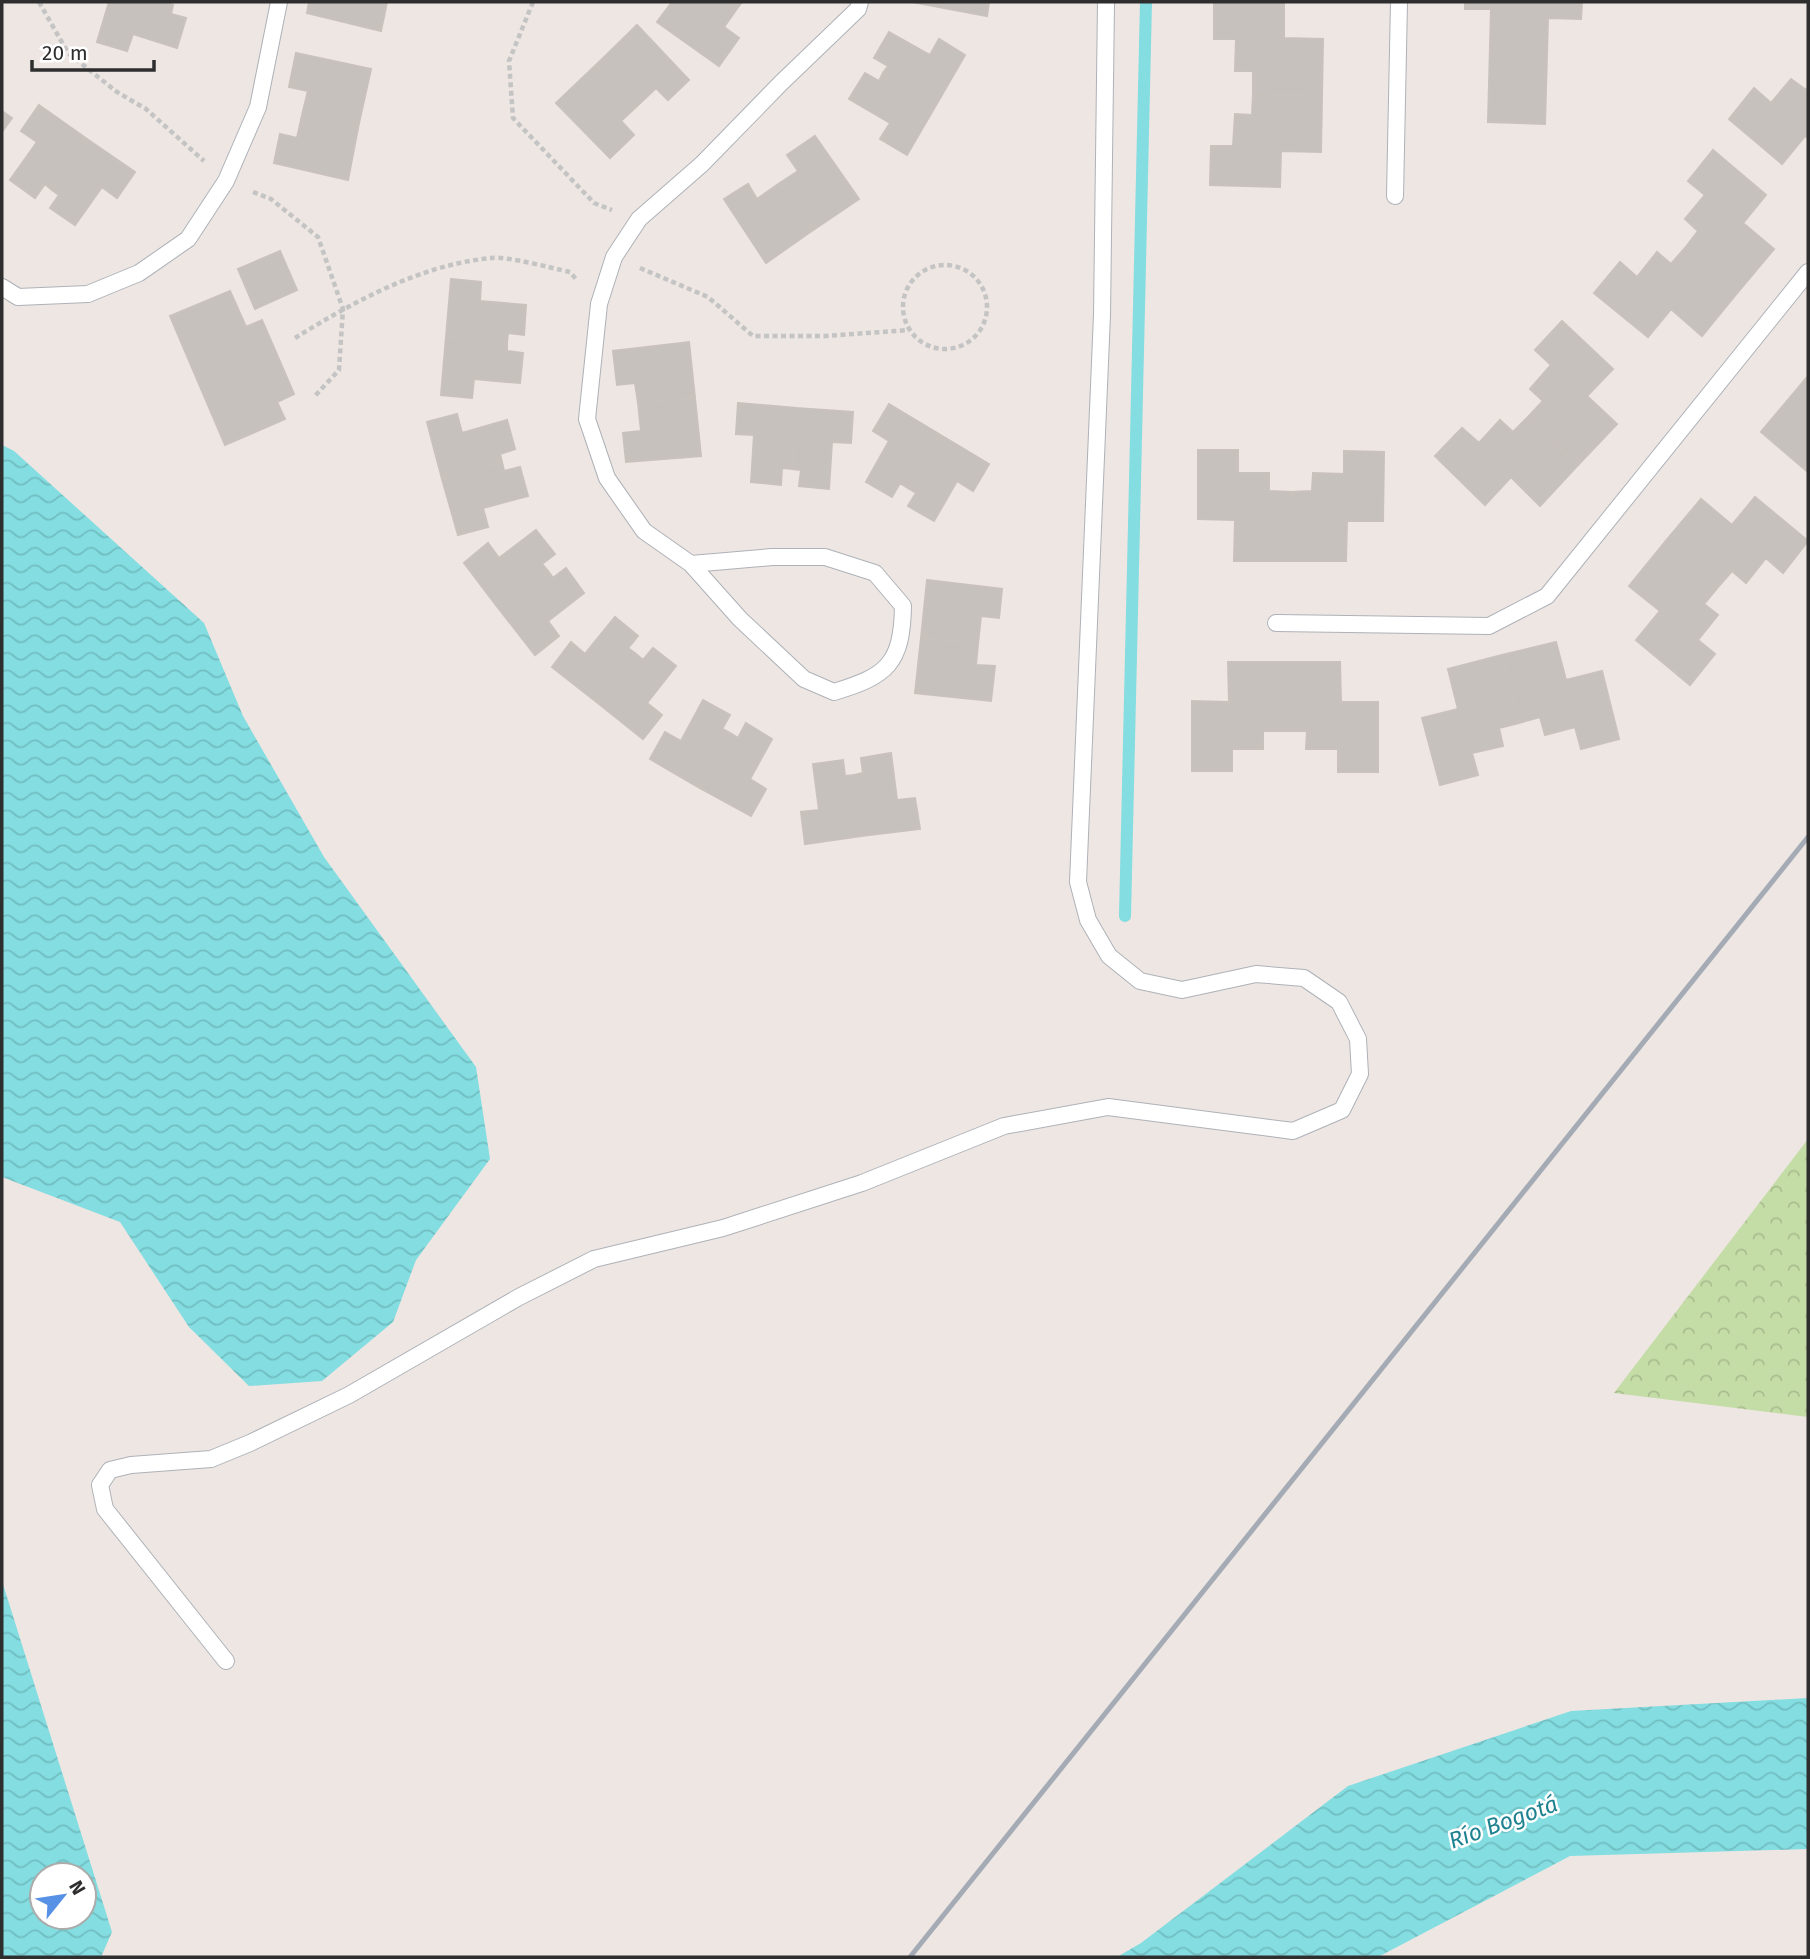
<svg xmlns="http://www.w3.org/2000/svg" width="1810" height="1959" font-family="'Fira Sans',sans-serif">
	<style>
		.park { fill: url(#park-crowns) }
		.water { fill: url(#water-waves); fill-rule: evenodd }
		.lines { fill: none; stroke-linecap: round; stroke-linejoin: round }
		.stream { stroke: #83dde1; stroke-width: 12 }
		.building { fill: #c6c1bd; stroke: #c9c1bc; stroke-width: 2 }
		.service-casing { stroke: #aeb2b8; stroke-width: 18 }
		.path { stroke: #c4c4c4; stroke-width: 4.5; stroke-dasharray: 5 3.5; stroke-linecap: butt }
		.service { stroke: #fff; stroke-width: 16 }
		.rail { stroke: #a5abb5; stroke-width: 5 }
		.labels { text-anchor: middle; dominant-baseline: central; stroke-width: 5; stroke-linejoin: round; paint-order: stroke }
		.water-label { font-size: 23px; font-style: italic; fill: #1f8290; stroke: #fff }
	</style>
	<defs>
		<pattern id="park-crowns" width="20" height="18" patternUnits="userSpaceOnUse" patternTransform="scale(1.75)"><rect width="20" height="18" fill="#c4dca6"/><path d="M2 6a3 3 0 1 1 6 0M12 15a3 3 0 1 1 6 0" fill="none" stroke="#a9bd8f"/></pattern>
		<pattern id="water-waves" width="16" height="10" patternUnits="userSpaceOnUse" patternTransform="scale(1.75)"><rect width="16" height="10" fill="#83dde1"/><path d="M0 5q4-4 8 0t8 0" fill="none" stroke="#71bec1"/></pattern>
	</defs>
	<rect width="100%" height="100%" fill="#ede6e2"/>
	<path class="park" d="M1808,1139V1417L1614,1393Z"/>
	<path class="water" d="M2,445L14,451L204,623L243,716L324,857L476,1067L490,1159L416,1260L393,1322L322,1381L249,1386L189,1327L120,1222L2,1177Z
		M2,1581L112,1932L101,1957H2ZM42,1875H84V1917H42Z
		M1808,1698V1849L1570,1856L1378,1957H1117L1141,1943L1348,1786L1571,1711Z"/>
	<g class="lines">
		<path class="stream" d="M1125,916L1146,2"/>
	</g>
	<path class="building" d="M109,2H164L173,5L171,14L186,18L177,48L133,34L127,51L97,42Z
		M309,2H387L381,31L307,13Z
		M672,2H724L736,10L724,27L739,38L719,66L657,22Z
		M724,2H742L736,10Z
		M912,2H989L987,16Z
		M1214,2H1284V38L1323,39L1322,96L1253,94V71H1235L1236,39H1214Z
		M1465,2H1582L1581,19L1548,18L1545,124L1488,122L1491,9H1465Z
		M637,25L689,80L668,100L656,88L636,107L596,65Z
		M889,32L930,55L939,39L965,55L936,105L883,73L888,66L874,58Z
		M296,53L371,69L359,123L303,111L308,91L289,87Z
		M596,65L636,107L621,121L634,135L610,158L556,103Z
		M865,73L879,81L883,73L936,105L907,155L880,139L890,123L849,99Z
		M1791,79L1806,90L1808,87V138L1805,136L1782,164L1729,119L1754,88L1771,103Z
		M1253,94L1322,96L1321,152L1281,151L1280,187L1210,185L1211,146H1233L1235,114L1252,115Z
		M39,105L87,139L52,190L45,184L35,198L10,180L37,142L21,131Z
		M2,111L12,118L2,132Z
		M303,111L359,123L348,180L274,163L280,134L297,138Z
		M815,136L859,199L813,230L780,183L798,171L787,155Z
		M87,139L135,172L117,198L102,187L75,225L50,208L59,195L52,190Z
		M1713,150L1766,195L1743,223L1774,249L1738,292L1685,248L1698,231L1685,219L1705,195L1688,181Z
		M780,183L813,230L766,263L724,199L748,184L757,199Z
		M1685,248L1738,292L1702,336L1671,309L1648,337L1594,293L1620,262L1637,277L1657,252L1671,264Z
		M280,251L297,290L255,309L238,269Z
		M451,279L481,282L480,301L526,305L524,335L508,333L507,342L446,337Z
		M230,291L246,327L262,320L294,394L277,402L285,419L225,445L170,316Z
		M1562,321L1613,369L1587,396L1617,424L1578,465L1528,417L1543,401L1530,389L1551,365L1535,350Z
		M446,337L507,342V351L523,353L520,383L474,379L472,398L441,395Z
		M689,342L695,398L638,403L635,383L617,385L613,351Z
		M1808,376V472L1761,432Z
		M695,398L701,456L626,462L623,433L641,431L638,403Z
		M738,403L796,408L792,469L782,468L781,485L751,482L754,435L736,434Z
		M889,404L939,434L908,488L900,483L892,497L866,482L889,441L873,431Z
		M796,408L853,412L851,443L832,442L829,489L799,486L801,470L792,469Z
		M457,414L462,433L507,420L515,449L500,454L502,462L442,479L427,422Z
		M1528,417L1578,465L1540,506L1511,477L1485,505L1435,456L1462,428L1479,443L1500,420L1513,432Z
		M939,434L989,464L973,491L957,481L934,521L908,506L916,493L908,488Z
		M1198,450H1238V473H1269V491L1291,492L1290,561H1234L1235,520L1198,519Z
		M1344,451L1384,452L1383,521H1347L1346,561H1290L1291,492L1312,491L1313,473L1344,474Z
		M502,462L504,471L520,467L528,496L483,508L488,527L458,535L442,479Z
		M1755,497L1808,541L1783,573L1766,558L1746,583L1732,571L1718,587L1665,542L1701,499L1732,525Z
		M536,530L555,554L542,564L548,571L499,609L464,563L488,543L499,558Z
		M1665,542L1718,587L1704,604L1718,615L1698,640L1715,654L1690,685L1636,640L1660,611L1629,586Z
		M566,568L584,593L548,621L559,636L535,655L499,609L548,571L553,578Z
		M927,580L1002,589L999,618L981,616L978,644L921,638Z
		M615,617L638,636L628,648L636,654L598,703L552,667L571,642L585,654Z
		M921,638L978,644L976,665L995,666L991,701L915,693Z
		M1556,642L1566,680L1602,671L1619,739L1581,749L1575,727L1545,735L1540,717L1519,723L1502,655Z
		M653,648L676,666L647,703L662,715L643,739L598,703L636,654L643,660Z
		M1502,655L1519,723L1499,728L1503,746L1472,753L1478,775L1440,785L1422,718L1458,709L1448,669Z
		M1228,662H1285V731H1263V749H1232V771H1192V701L1229,702Z
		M1285,662H1340L1341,702H1378V772H1338V749H1306L1307,731H1285Z
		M703,700L730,715L722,729L730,733L700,788L650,759L665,732L681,741Z
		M746,723L772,739L750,779L766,789L751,816L700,788L730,733L738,738Z
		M891,753L897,800L915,798L920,829L862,836L854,775L863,773L861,758Z
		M843,760L845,776L854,775L862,836L805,844L801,812L819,810L813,764Z"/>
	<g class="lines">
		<defs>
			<path id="service" d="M1395,196L1399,2
				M2,287L18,297L88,294L139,273L188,239L226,181L258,107L279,2
				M691,564L772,557H825L875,573L903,606C902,664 887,676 834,692L804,679L740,619L691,564L644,531L607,478L587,419L599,304L614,257L639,219L702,164L781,83L858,9L860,2
				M1276,623L1489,626L1547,596L1808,272
				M226,1661L105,1509L100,1485L110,1470L131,1465L211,1459L250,1443L349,1395L519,1297L594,1259L723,1228L862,1183L1004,1126L1108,1107L1293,1131L1342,1110L1360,1074L1358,1039L1339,1002L1304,978L1256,974L1182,990L1140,981L1109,956L1088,920L1078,882L1102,315L1106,2"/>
		</defs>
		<use href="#service" class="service-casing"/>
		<path class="path" d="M39,2L68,53L117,92L146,109L204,161
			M533,2L509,61L513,118L594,203L612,210
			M253,192L271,199L318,237L343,309L339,370L314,397
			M903 307a42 42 0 1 1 84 0a42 42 0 1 1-84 0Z
			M640,268L708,297L753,336H826L909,330
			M295,338C355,301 420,265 491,258C508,256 551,268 570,272L576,279"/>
		<use href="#service" class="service"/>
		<path class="rail" d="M910,1957L1808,837"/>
	</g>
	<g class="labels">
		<g class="water-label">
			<text transform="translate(1503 1822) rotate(-20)">Río Bogotá</text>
		</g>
	</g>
	<rect width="1810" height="1959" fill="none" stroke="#2e2e2e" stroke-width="7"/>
	<g transform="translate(63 1896) rotate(60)"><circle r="33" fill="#ffffff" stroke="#ababab" stroke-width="2"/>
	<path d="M0-5L12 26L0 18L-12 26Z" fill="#5791e5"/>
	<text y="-10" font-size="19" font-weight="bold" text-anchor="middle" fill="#2e2e2e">N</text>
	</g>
	<path d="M32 60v10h122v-10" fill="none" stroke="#2e2e2e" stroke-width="3.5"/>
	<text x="42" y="60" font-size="21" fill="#2e2e2e" stroke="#ffffff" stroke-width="5" paint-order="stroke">20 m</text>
</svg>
